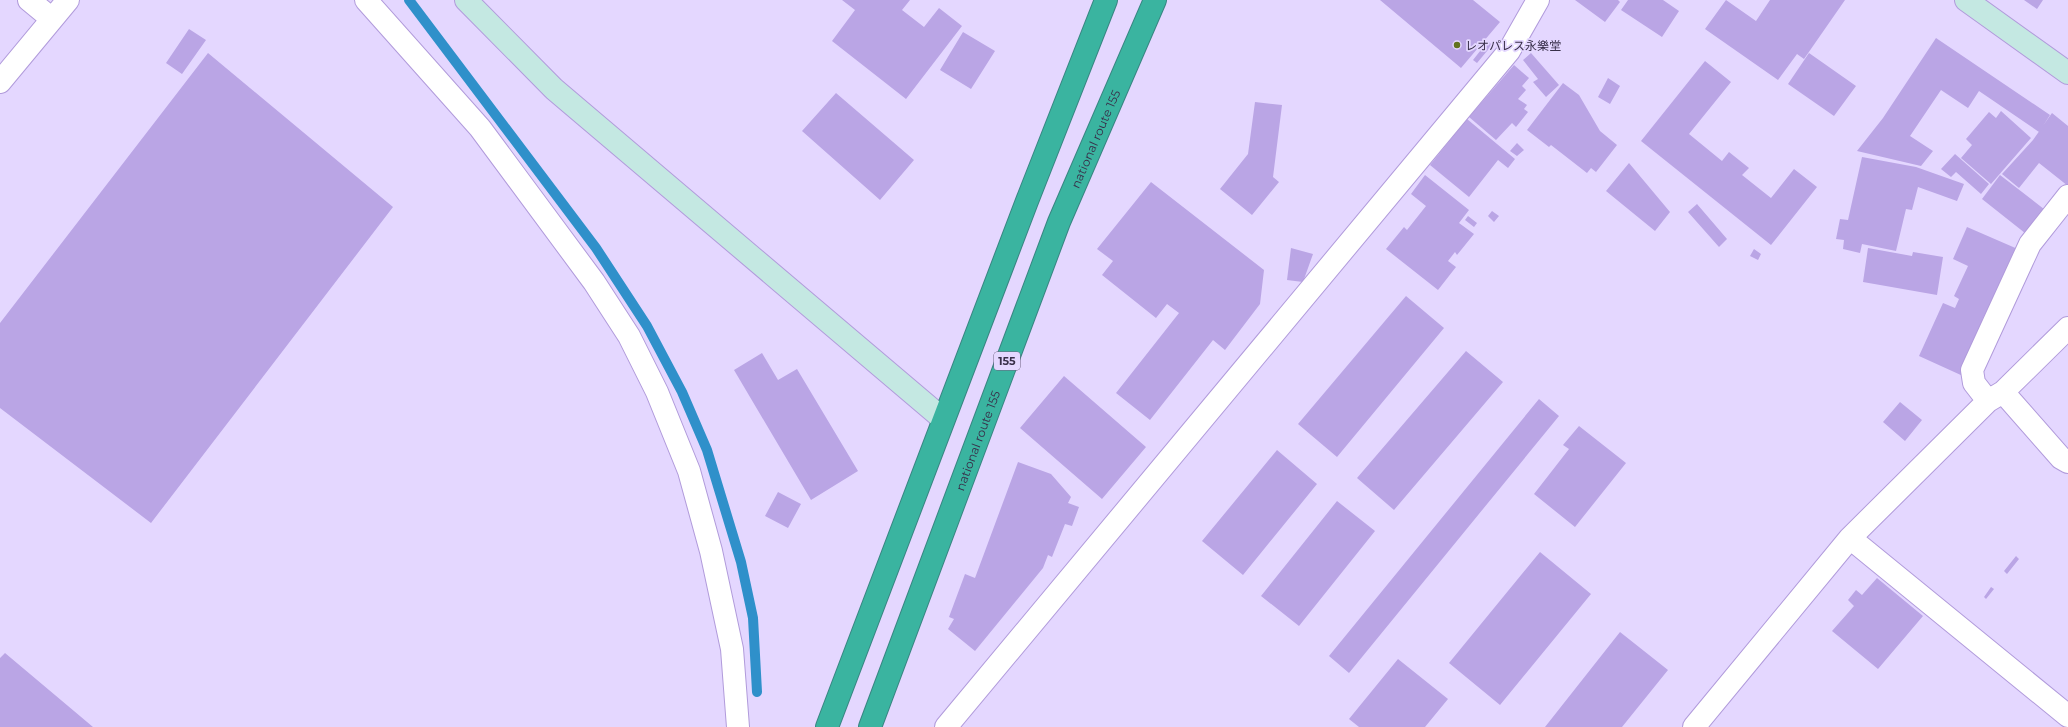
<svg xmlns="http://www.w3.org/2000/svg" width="2068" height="727" font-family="Montserrat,'Noto Sans JP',sans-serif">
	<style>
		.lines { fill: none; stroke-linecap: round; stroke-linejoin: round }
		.stream { stroke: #2f90ca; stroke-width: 10 }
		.building { fill: #baa5e5 }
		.street-casing { stroke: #b19bdb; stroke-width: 24 }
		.secondary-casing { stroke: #b19bdb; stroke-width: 24 }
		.highway-casing { stroke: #398582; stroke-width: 24 }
		.street { stroke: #fff; stroke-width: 22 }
		.secondary { stroke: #c4e8e2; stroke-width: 22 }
		.highway { stroke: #3ab4a0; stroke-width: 22 }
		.poi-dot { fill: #62721f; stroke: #e4d7ff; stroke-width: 1.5 }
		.labels { text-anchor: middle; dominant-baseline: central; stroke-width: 3.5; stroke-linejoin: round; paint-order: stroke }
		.shield { fill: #e4d7ff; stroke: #6c6180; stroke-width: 1 }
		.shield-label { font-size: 11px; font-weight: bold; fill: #382f49 }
		.poi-label { font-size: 12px; fill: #382f49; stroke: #e4d7ff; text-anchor: start }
		.street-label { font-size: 12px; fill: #382f49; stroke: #e4d7ff }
	</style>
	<rect width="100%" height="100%" fill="#e4d7ff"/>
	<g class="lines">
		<path class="stream" d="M409,0L596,248L647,326L682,392L707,450L741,562L753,618L757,692"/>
	</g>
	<path class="building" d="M842,0H910L902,10L924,27L939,8L962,26L906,99L832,41L855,10Z
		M1380,0H1473L1500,22L1461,68Z
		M1575,0H1618L1620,2L1605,22Z
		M1628,0H1663L1679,11L1662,37L1621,10Z
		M1726,0L1756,21L1770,0H1845L1804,59L1797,54L1778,80L1705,29Z
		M2024,0H2043L2037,9Z
		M189,29L206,40L182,74L166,63Z
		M963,32L995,51L971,89L940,70Z
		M1936,38L2050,115L2039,132L1979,91L1968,108L1941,90L1910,136L1933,151L1921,166L1857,151L1883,118Z
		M1488,41L1492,45L1477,63L1473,60Z
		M208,53L393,207L151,523L0,408V323Z
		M1531,53L1559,85L1546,97L1533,82L1538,79L1523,60Z
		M1809,53L1856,86L1834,116L1788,84Z
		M1705,61L1731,82L1689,134L1722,161L1729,152L1749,168L1742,175L1771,198L1794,169L1817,187L1771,245L1641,141Z
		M1514,65L1529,78L1522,86L1526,90L1518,99L1527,105L1524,109L1528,112L1516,127L1512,123L1496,140L1469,117Z
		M1608,78L1620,86L1610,104L1598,97Z
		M1563,83L1579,95L1600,131L1617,145L1596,172L1591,168L1587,173L1551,145L1549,147L1527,130Z
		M836,93L914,160L880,200L802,131Z
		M1255,102L1282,105L1273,177L1279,182L1252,215L1220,189L1248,154Z
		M2001,111L2031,138L1991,184L1961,158L1972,145L1966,139L1989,112L1996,118Z
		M2052,113L2068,126V186L2039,163L2019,188L2002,174L2033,140Z
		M1467,119L1515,159L1508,168L1498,160L1469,197L1430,165Z
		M1517,143L1524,150L1517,156L1510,151Z
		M1955,154L1989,184L1981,194L1956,172L1951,177L1941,169Z
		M1862,157L1916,167L1964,184L1957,201L1918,187L1912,210L1906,209L1896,251L1862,244L1860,253L1843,249L1844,240L1836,239L1840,219L1848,220Z
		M1629,163L1670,212L1655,231L1606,191Z
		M1425,175L1469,210L1459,223L1474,234L1457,255L1455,252L1448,261L1456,267L1438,290L1386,249L1404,227L1407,230L1426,206L1411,194Z
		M2000,175L2049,213L2030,237L1982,199Z
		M1151,182L1264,270L1260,304L1225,350L1213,340L1150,420L1116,393L1179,313L1167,304L1156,318L1102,275L1113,261L1097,249Z
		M1697,204L1727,239L1719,247L1688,212Z
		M1492,211L1499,216L1494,222L1488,216Z
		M1468,216L1477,223L1474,227L1465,220Z
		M1967,227L2020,250L1982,320L1988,323L1963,376L1919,356L1943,303L1955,308L1959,299L1954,296L1968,266L1953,259Z
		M1291,248L1313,254L1303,282L1287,280Z
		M1868,248L1912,256L1913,252L1943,257L1937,295L1863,282Z
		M1754,249L1761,254L1758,260L1750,256Z
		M1406,296L1444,328L1337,457L1298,424Z
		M1466,351L1503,382L1394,510L1357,478Z
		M762,353L778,380L797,369L858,471L811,500L734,370Z
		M1064,376L1146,447L1102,499L1020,428Z
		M1539,399L1559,416L1349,673L1329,656Z
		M1900,402L1922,420L1905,441L1883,422Z
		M1579,426L1626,463L1575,527L1534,494L1569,449L1563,445Z
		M1277,450L1317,484L1243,575L1202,541Z
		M1018,462L1051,474L1071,497L1068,503L1079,507L1072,526L1065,524L1052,557L1048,555L1043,568L975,651L948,629L954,619L949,617L965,574L975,578Z
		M778,492L801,504L788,528L765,516Z
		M1337,501L1375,531L1299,626L1261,596Z
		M1540,552L1591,594L1500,705L1449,663Z
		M2016,556L2019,559L2007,574L2004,571Z
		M1877,578L1923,616L1878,669L1832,631L1854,606L1848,600L1856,590L1862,595Z
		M1991,587L1994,589L1986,599L1984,597Z
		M1620,632L1668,670L1622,727H1545Z
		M5,653L93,727H0V658Z
		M1398,659L1448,699L1425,727H1359L1349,719Z"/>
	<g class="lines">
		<defs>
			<path id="street" d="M29,0L52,19
				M366,0L480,128L594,282L629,336L657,392L689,471L711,551L732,649L738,727
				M0,82L68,0
				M2003,392L2061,458L2068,462
				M1988,401L2003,392L2068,328
				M1850,538L2068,716
				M946,727L1509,51L1538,0
				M1694,727L1850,538L1988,401L1974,383L1972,370L2030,244L2068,196"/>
			<path id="secondary" d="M466,0L554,89L943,419
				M1966,0L2068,73"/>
			<g id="highway">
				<path d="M827,727L1027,201L1106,0"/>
				<path id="s1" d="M870,727L1059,222L1155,0"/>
			</g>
		</defs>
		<use href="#street" class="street-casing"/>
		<use href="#secondary" class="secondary-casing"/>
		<use href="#highway" class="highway-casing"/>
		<use href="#street" class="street"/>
		<use href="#secondary" class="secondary"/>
		<use href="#highway" class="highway"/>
	</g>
	<circle class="poi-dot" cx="1457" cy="45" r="4"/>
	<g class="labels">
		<rect class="shield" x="994" y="352" width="26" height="18" rx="3"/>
		<g class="shield-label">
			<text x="1007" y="361">155</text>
		</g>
		<g class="poi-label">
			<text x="1465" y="45">レオパレス永樂堂</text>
		</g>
		<g class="street-label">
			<text stroke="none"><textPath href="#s1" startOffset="630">national route 155</textPath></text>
			<text stroke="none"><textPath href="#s1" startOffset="306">national route 155</textPath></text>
		</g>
	</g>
</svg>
